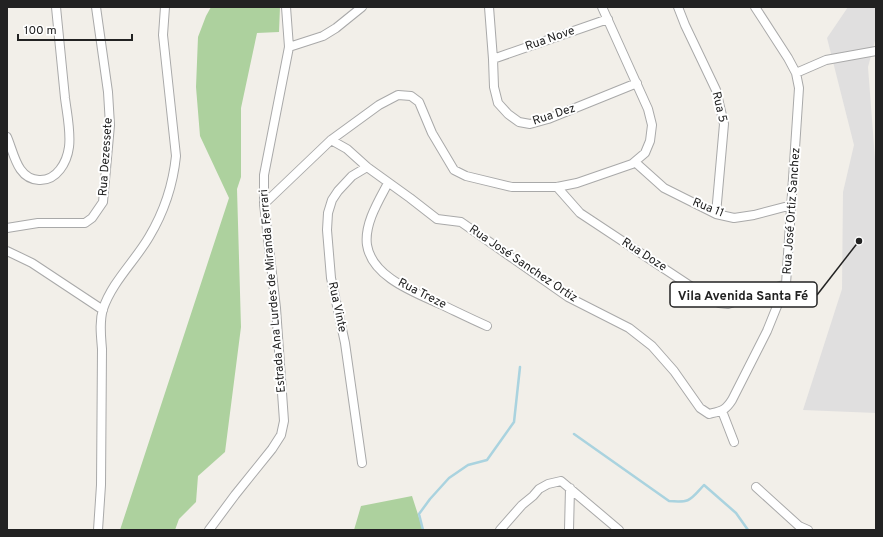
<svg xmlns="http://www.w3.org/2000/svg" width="883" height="537" font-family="Overpass,sans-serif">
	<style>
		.residential { fill: #e0dfdf }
		.forest { fill: #add19e }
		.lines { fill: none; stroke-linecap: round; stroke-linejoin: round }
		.stream { stroke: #aad3df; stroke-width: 2.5 }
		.minor-casing { stroke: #a9a9a9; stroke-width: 10 }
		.minor { stroke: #fff; stroke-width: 8 }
		.labels { text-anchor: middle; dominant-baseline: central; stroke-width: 4; stroke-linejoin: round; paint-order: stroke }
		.street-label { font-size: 12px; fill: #222; stroke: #fff }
		.leader { fill: none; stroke: #222; stroke-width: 1.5 }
		.callout-dot { fill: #222; stroke: #fff; stroke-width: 1.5 }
		.callout { fill: #fff; stroke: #222; stroke-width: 1.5 }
		.callout-label { font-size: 13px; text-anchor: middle; font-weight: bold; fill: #222 }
	</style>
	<rect width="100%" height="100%" fill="#f2efe9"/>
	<path class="residential" d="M848,7H876V37L868,67L876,172V413L803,410L842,289L843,192L854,145L827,38Z"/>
	<path class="forest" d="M211,7H280L279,32L257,33L241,108V177L237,189L241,327L225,452L198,476L196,502L179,519L175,530H120L229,198L200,136L196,87L198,37L206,16Z
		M412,496L423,530H354L361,506Z"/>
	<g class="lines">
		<path class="stream" d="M574,434L669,501C691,503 690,500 704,485L736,513L748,530
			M423,530L419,514L430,499L449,478L468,465L487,460L514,422L520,367"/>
		<defs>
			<path id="minor" d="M489,7L493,59L494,87L498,103L508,114L519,122L530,124L548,119L637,83
				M678,7L685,25L716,90L724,124L716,214
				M289,47L323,36L336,28L362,7
				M493,59L608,19
				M796,73L826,60L876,51
				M7,137C14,153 17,179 39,180C57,181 67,162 69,147C71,132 67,114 65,98C62,68 59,38 56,7
				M331,140L347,149L367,167L410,198L437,219L461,222L568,297L629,328L652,346L674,371L700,408L709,414C721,411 725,411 732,400L767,331L786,284L799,88L796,73L788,58L755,7
				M635,162L664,188L716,214L734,218L754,215L792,205
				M388,183C379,200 364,224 367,245C372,277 414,292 440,304C455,311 471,319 487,326
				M557,187L580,213L710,299L719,303L728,304L786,284
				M264,204L331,140L379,105L398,95L411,96L419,102L432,133L454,170L466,176L512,187H557L577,183L632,164L645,153L650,141L652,125L648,109L602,7
				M7,228L38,223H85L92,218L103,202L110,125L108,92L96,7
				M7,251L32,263L103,310
				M722,411L734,442
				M362,463L345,343L331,278L327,230L328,213L332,200L338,191L352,176L367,167
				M756,487L799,526L808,530
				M98,530L101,485L102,349C101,336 99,322 103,309C112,282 135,261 149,237C164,212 173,185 176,156L163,35L165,7
				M209,530L235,495L272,449L281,435L284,421L276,308L264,204V175L289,47L286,7
				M500,530L522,505L533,496L539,489L548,484L561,481L619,530
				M569,530L570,488"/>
		</defs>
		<use href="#minor" class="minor-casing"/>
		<use href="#minor" class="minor"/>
	</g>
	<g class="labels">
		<g class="street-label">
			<text transform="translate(550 39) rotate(-19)">Rua Nove</text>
			<text transform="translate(719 107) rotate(77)">Rua 5</text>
			<text transform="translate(554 115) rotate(-18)">Rua Dez</text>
			<text transform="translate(106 157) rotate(-86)">Rua Dezessete</text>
			<text transform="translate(708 208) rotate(22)">Rua 11</text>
			<text transform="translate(792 211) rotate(-86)">Rua José Ortiz Sanchez</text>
			<text transform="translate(644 255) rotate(33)">Rua Doze</text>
			<text transform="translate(523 264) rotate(34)">Rua José Sanchez Ortiz</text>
			<text transform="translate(273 291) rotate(-95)">Estrada Ana Lurdes de Miranda Ferrari</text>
			<text transform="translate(422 294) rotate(27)">Rua Treze</text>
			<text transform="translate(337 307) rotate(78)">Rua Vinte</text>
		</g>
	</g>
	<path class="leader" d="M859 241L817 295"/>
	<circle class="callout-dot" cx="859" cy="241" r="4"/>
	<rect class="callout" x="670" y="282" width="147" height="25" rx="4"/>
	<g class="callout-label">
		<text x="743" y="300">Vila Avenida Santa Fé</text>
	</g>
	<rect width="883" height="537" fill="none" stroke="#222222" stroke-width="16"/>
	<path d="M18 34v6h114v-6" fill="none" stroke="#222222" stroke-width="2"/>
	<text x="24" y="34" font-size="12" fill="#222222" stroke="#ffffff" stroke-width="3" paint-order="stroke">100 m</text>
</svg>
